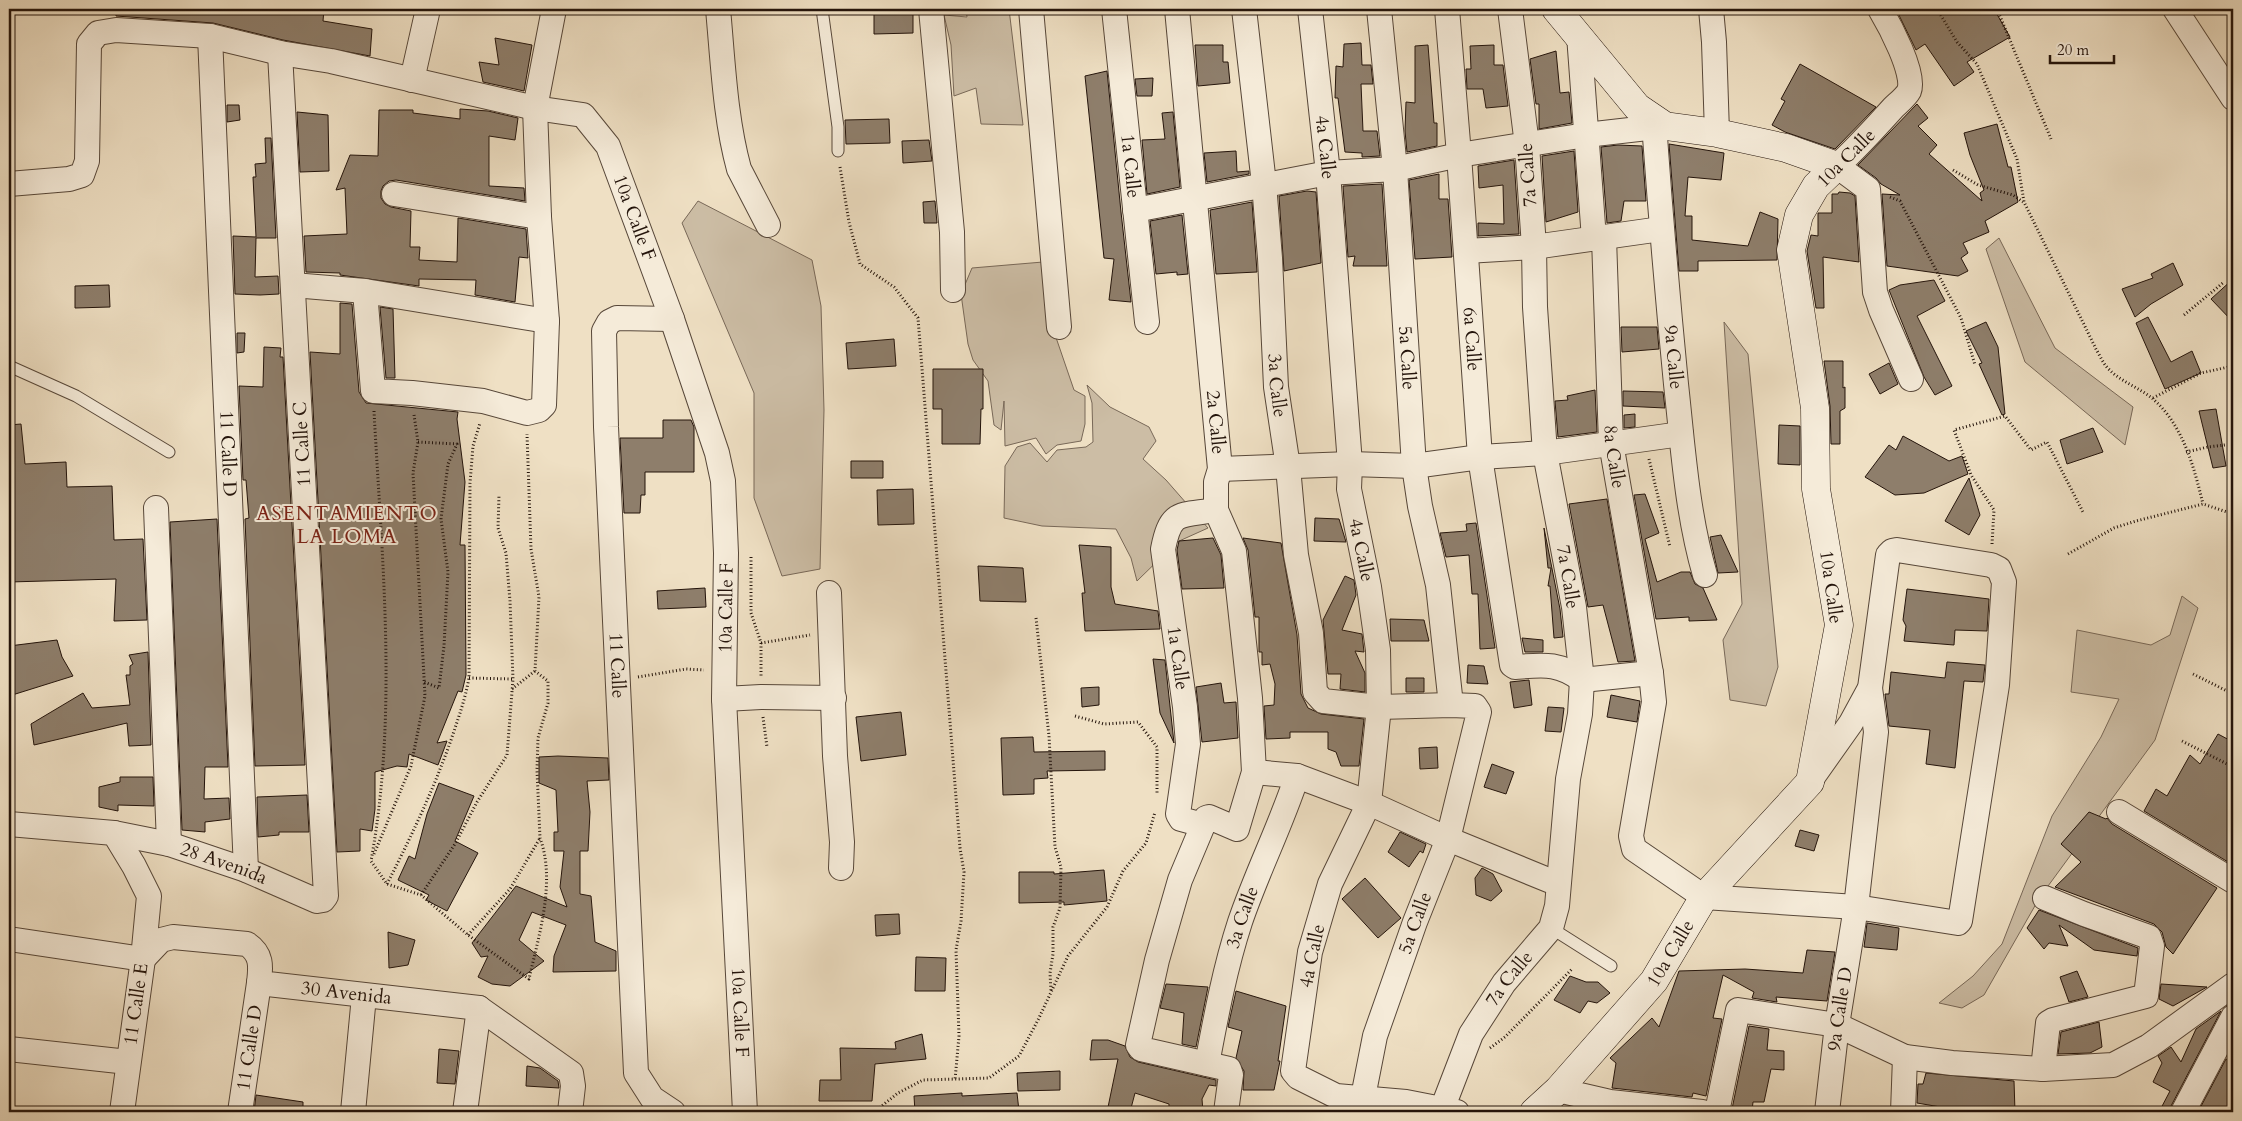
<svg xmlns="http://www.w3.org/2000/svg" width="2242" height="1121" font-family="Cardo,serif">
	<style>
		.green { fill: #ccbda5; stroke: #786858 }
		.building { fill: #8e7e6b; stroke: #24140b }
		.lines { fill: none; stroke-linecap: round; stroke-linejoin: round }
		.lane-casing { stroke: #574739; stroke-width: 13 }
		.street-casing { stroke: #574739; stroke-width: 26 }
		.secondary-casing { stroke: #24140b; stroke-width: 29 }
		.path { stroke: #24140b; stroke-width: 3; stroke-dasharray: 1 2.5; stroke-linecap: butt }
		.lane { stroke: #f5ebd9; stroke-width: 11 }
		.street { stroke: #f5ebd9; stroke-width: 24 }
		.secondary { stroke: #f5ebd9; stroke-width: 28 }
		.labels { text-anchor: middle; dominant-baseline: central; stroke-width: 4; stroke-linejoin: round; paint-order: stroke }
		.street-label { font-size: 19px; fill: #24140b; stroke: #f5ebd9 }
		.neighbourhood-label { font-size: 20px; letter-spacing: 1px; fill: #7a1f14; stroke: #f5ebd9 }
	</style>
	<rect width="100%" height="100%" fill="#efe0c4"/>
	<filter id="stains"><feTurbulence type="fractalNoise" baseFrequency=".004" numOctaves="4"/><feColorMatrix values="0 0 0 0 .2 0 0 0 0 .09 0 0 0 0 .02 0 0 0 .5 -.17"/></filter>
	<radialGradient id="worn" r=".72"><stop offset=".6" stop-color="#630" stop-opacity="0"/><stop offset="1" stop-color="#630" stop-opacity=".3"/></radialGradient>
	<path class="green" d="M966,9H1009L1023,125L981,124L976,88L954,96L951,45L944,15L967,17Z
		M698,201L812,260L821,306L824,410L820,569L782,576L754,498V393L682,223Z
		M1999,238L2055,348L2133,407L2125,445L2025,362L1986,249Z
		M1043,262L1050,320L1074,390L1085,396V424L1081,441L1057,445L1046,454L1036,438L1005,446L1004,401L1001,430L994,425L988,381L973,360L968,344L961,294L972,268Z
		M1724,322L1748,354L1778,667L1766,706L1730,700L1723,640L1742,604Z
		M1087,385L1110,407L1149,427L1156,441L1143,459L1166,480L1208,528L1177,542L1137,581L1131,558L1116,529L1042,526L1004,518L1005,466L1017,447L1030,443L1047,462L1057,450L1086,447L1093,442L1092,403Z
		M2182,596L2198,608L2155,740L2040,897L1984,995L1962,1008L1939,1003L1973,976L2002,944L2052,816L2101,737L2119,699L2071,692L2077,630L2151,645L2170,635Z"/>
	<path class="building" d="M116,9H227L251,12V9H324L323,21L372,29L370,56L283,40L213,23L116,16Z
		M874,9H913V33L874,34Z
		M1896,9H1994L2010,37L1967,62L1974,72L1954,86L1925,44L1916,50Z
		M495,38L532,45L524,91L483,82L479,62L499,65Z
		M1361,43L1362,65H1371L1373,84H1361L1363,131H1377L1380,156L1362,157V153L1345,152L1338,98H1335L1336,66L1343,67L1344,44Z
		M1195,45H1223V62H1228L1230,83L1198,86Z
		M1428,45L1434,123H1437V146L1407,152L1405,131L1406,102L1415,103V46Z
		M1494,45V65H1503L1508,106L1486,108L1483,89H1467L1466,69H1471L1470,46Z
		M1556,51L1560,93L1569,92L1572,123L1539,129V104H1536L1530,59Z
		M1800,64L1876,107L1835,149L1785,132L1772,125L1785,101L1781,99Z
		M1107,71L1121,212L1131,302L1109,300L1114,259L1104,258L1085,76Z
		M1153,78L1152,96H1137L1135,79Z
		M1917,104L1928,118L1918,126L1937,145L1929,154L1982,201L1980,193L1984,190L1970,155L1964,133L1997,124L2008,167H2011L2018,202L1985,221L1989,232L1963,243L1968,253L1961,258L1968,271L1958,276L1887,266L1882,194L1900,195L1881,184L1876,178L1858,165Z
		M227,105H239L240,120L227,122Z
		M460,109L488,111L518,118L515,140L489,136V186L524,188L525,201L396,180L389,181L383,186L381,191V198L385,204L391,207L411,211L410,247H420L419,260L457,262L458,218L526,229L528,258L519,257L515,302L475,295L476,280L419,279V286L340,275V273L306,272L304,236L347,234L345,188L336,190L350,155L378,156L379,110H413V113L460,119Z
		M297,112L328,115L329,171L300,172Z
		M1173,112L1180,187L1147,194L1142,140L1165,139L1162,113Z
		M889,119L890,143L846,144L845,120Z
		M265,138H271L276,238H256L255,277L278,276L279,294L260,295L235,294L233,236L256,237L253,177H256L255,164L266,163Z
		M929,140L932,161L903,163L902,141Z
		M1669,144L1724,153L1721,180L1688,177L1685,216H1692V240L1748,246L1760,212L1778,219L1777,260L1698,261V271H1679Z
		M1618,145L1642,146L1646,201H1624L1621,221L1607,223L1601,147Z
		M1236,151L1237,172L1249,171V174L1207,182L1204,153Z
		M1574,151L1578,212L1546,222L1542,156Z
		M1514,160L1519,234L1478,236V223L1504,224L1503,185L1479,188L1478,166Z
		M1439,174V199H1448L1452,257L1415,259L1409,180Z
		M1382,184L1387,266H1353L1355,256L1348,257L1343,186Z
		M1307,191L1316,192L1321,263L1284,271L1279,196Z
		M1839,192L1850,193L1855,196L1859,262L1823,257L1824,308H1816L1807,251L1811,235L1818,236V213H1832V194H1838Z
		M935,201L937,223H924L923,202Z
		M1252,202L1257,272L1216,274L1210,210Z
		M1182,215L1188,274L1177,275V272L1156,274L1150,221Z
		M2173,263L2183,285L2151,304L2135,317L2122,289L2153,278L2151,274Z
		M2233,279V322L2211,299Z
		M1934,280L1945,301L1917,316L1952,386L1935,395L1924,377L1889,290L1900,285Z
		M109,285L110,307L75,308V286Z
		M340,303L352,304L359,392L366,403L458,412L457,419L465,482L460,545H465L466,675L462,692L458,691L437,743L447,741L438,765L409,754L407,767L397,766L375,772V809L372,831L360,829V851L337,852L310,352L340,354Z
		M380,307L393,309L395,378H386Z
		M2148,317L2171,362L2192,351L2201,373L2165,389L2136,323Z
		M1986,322L1998,347L2005,414L2002,415L1979,364L1982,363L1966,331Z
		M1621,327H1657L1659,349L1622,352Z
		M237,333H245L244,352L237,353Z
		M894,339L896,366L848,369L846,343Z
		M264,347L281,348L280,357H283L305,765L255,766L245,519L249,518L246,480H243L239,386L263,387Z
		M1824,361H1843V388L1845,387V408L1840,411V444H1831L1830,406Z
		M1889,363L1898,384L1880,394L1869,374Z
		M933,369H983V409H981L980,444H942V409H933Z
		M1595,390L1597,432L1558,437L1555,401L1568,400L1567,396Z
		M1623,391L1663,392L1665,408L1623,406Z
		M2216,409L2226,466L2213,468L2199,411Z
		M1635,414V427L1624,428V415Z
		M663,420H691L694,427V472H645V495H641L640,513H624L620,438H663Z
		M21,424L25,464L66,462L67,487L112,486L114,540L143,539L147,620L114,621L116,579L9,582V425Z
		M1779,425L1800,426V465L1778,464Z
		M2093,428L2103,452L2067,464L2060,440Z
		M1903,436L1949,461L1962,456L1968,474L1924,493L1895,495L1865,477L1889,445L1896,450Z
		M851,461H883V478H851Z
		M1969,478L1980,515L1969,535L1945,521Z
		M913,489L914,524L878,525L877,490Z
		M1645,494L1659,533L1645,539L1657,582L1681,572H1690L1695,584L1703,588L1717,620L1689,621V617L1656,619L1634,495Z
		M1607,499L1629,626L1635,661L1618,662L1603,605L1588,607L1569,504Z
		M1315,518L1339,519L1346,542L1314,541Z
		M217,519L228,767H205L204,799L229,798L230,819L205,822V832L182,830L170,522Z
		M1476,523L1495,648L1480,649L1478,594H1472L1469,555L1446,557L1440,533L1467,531L1466,524Z
		M1544,528L1560,609L1563,637L1554,638L1550,586H1548L1551,568H1548Z
		M1721,535L1738,572L1718,573L1710,537Z
		M1213,538L1221,555L1224,588L1182,589L1177,550L1179,541Z
		M1243,538L1281,543L1297,635L1301,694L1308,708L1321,714L1364,719L1359,766H1341L1336,752L1328,749V732H1290V738L1266,739L1264,706L1274,705L1275,684L1270,664L1262,665V652H1259V617H1255L1248,550Z
		M1079,545L1111,547V587L1115,604L1158,611L1160,629L1085,631L1082,593H1085Z
		M978,566L1023,568L1026,602L980,601Z
		M1345,576L1354,580L1356,595L1342,630L1362,634L1364,652L1355,651L1365,673V692L1340,689L1341,674H1328L1323,620Z
		M705,588L706,607L658,609L657,591Z
		M1907,589L1989,599L1987,631L1955,630L1954,645L1904,641L1906,626L1903,620Z
		M1390,619L1424,620L1429,641H1391Z
		M1522,638L1543,640V652H1525Z
		M57,640L62,657L73,676L9,696V646Z
		M148,652L151,745L129,746L127,723L34,745L31,724L83,693L92,708L130,705L126,675H130V666L133,664L129,655Z
		M1153,659L1165,660L1174,743L1160,713Z
		M1947,662L1985,665L1983,682L1964,681L1955,768L1926,764L1930,730L1889,726L1885,694H1889L1891,672L1945,678Z
		M1468,665L1484,666L1488,684L1467,683Z
		M1406,678H1424V692H1406Z
		M1529,680L1532,705L1514,708L1510,682Z
		M1221,683L1224,703L1236,702L1238,738L1202,742L1196,687Z
		M1099,687V705L1082,707L1081,688Z
		M1611,695L1640,701L1637,722L1607,717Z
		M1548,707L1564,708L1561,732L1545,731Z
		M901,712L906,755L861,761L856,717Z
		M2218,734L2233,742V849L2229,857L2233,861V865L2144,811L2156,789L2167,796L2190,755L2200,764Z
		M1033,737L1034,752L1105,751V770L1047,771L1048,778L1034,779V794L1003,795L1001,738Z
		M1437,747L1438,768L1420,769L1419,748Z
		M558,756L608,758L609,780L587,781L590,812L588,851H580V894L591,896L595,942L616,951V971L553,972L554,956L566,925L532,912L519,940L544,961L510,986L492,984L478,977L488,956L481,957L472,943L516,886L567,907L560,887L564,851H554V832H558L556,790L539,783V757Z
		M1492,764L1514,772L1506,794L1484,787Z
		M120,777H153L154,806L118,805V811L99,807V787L120,782Z
		M439,783L474,796L455,841L478,853L447,911L426,900L429,895L398,880L409,856L415,859L427,814Z
		M307,795L309,832H279V835L258,837L257,797Z
		M2089,812L2106,819L2107,818L2112,824L2217,888L2173,954L2166,947L2162,932L2154,924L2055,887L2081,862L2061,844Z
		M1800,830L1819,835L1814,851L1795,846Z
		M1400,832L1426,844L1423,853L1420,851L1409,867L1388,852Z
		M1482,868L1493,874L1502,891L1491,901L1476,895L1475,878Z
		M1104,870L1107,901L1064,905V902L1019,903V872H1054V874Z
		M1365,878L1401,918L1378,938L1342,899Z
		M2039,910L2138,948L2137,956L2094,950L2059,925L2068,946L2049,943L2044,949L2027,928Z
		M899,914L900,934L876,936L875,915Z
		M1867,923L1899,928L1897,950L1864,947Z
		M388,932L415,940L408,965L389,968Z
		M1807,950L1835,952L1827,1001L1776,997L1777,1002L1752,998L1754,992L1723,975L1713,1018L1722,1019L1706,1096L1693,1093L1692,1097L1612,1088L1616,1063L1610,1058L1652,1018L1659,1027L1679,971L1745,969L1803,973Z
		M916,957L946,958L945,991H915Z
		M2077,971L2088,997L2069,1002L2060,977Z
		M1570,976L1586,982H1598L1610,993L1597,1003L1588,1001L1580,1013L1554,1000Z
		M1166,984L1208,987L1196,1047L1182,1044L1184,1013L1160,1008Z
		M2161,984L2207,987L2173,1006L2159,999Z
		M1236,991L1286,1006L1278,1061H1280L1274,1090H1243L1244,1071L1236,1058L1242,1031L1228,1027Z
		M2221,1011L2171,1106L2169,1112H2159L2170,1091L2153,1082L2162,1063L2158,1056L2171,1047L2181,1062L2196,1029Z
		M2099,1022L2102,1047L2090,1053L2058,1054L2061,1032Z
		M1749,1026L1769,1029L1767,1050L1784,1051V1070L1771,1069L1764,1102H1753L1752,1111L1732,1109Z
		M922,1034L926,1059L875,1064L872,1101H819L820,1080H841L840,1048L896,1049L895,1042Z
		M1092,1040H1108L1125,1046L1130,1057L1138,1062L1216,1080V1086L1209,1085L1202,1099L1203,1112H1169V1104L1135,1093L1130,1112H1107L1118,1059L1090,1060Z
		M439,1049L459,1051L455,1084L437,1083Z
		M2226,1059L2233,1062V1112H2198Z
		M527,1066L540,1068L558,1081L559,1088L526,1086Z
		M1060,1071V1090L1018,1091L1017,1073Z
		M1926,1073L2014,1081L2015,1112H1970L1917,1103L1918,1084H1923Z
		M962,1093V1096L1017,1093L1019,1111L961,1110V1112H915L914,1096Z
		M256,1095L303,1102V1112H254Z"/>
	<g class="lines">
		<defs>
			<path id="lane" d="M822,9L838,127V151
				M9,366L76,396L169,452
				M1551,928L1611,966"/>
			<g id="street">
				<path d="M718,9C723,62 725,118 739,169L768,225"/>
				<path d="M931,9L952,232L953,290"/>
				<path d="M1031,9L1059,327"/>
				<path id="s1" d="M1114,9L1147,322"/>
				<path id="s2" d="M1177,9L1220,469L1216,482V510L1234,551L1250,698L1254,772L1237,829L1209,817L1206,818L1180,880L1157,960L1138,1045L1141,1049L1229,1069L1231,1075L1226,1112"/>
				<path id="s3" d="M1244,9L1264,184L1270,258L1276,387L1288,467L1296,555L1311,633L1315,692L1323,701L1379,707L1451,705L1475,706L1479,712L1448,839L1415,922L1375,1036L1363,1097"/>
				<path id="s4" d="M1310,9L1328,173L1350,464L1349,489L1369,587L1378,650L1379,707L1369,803L1330,884L1310,952L1293,1071L1298,1077L1336,1096L1406,1102L1457,1112"/>
				<path id="s5" d="M1379,9L1395,169L1414,466L1420,506L1438,585L1451,705"/>
				<path id="s6" d="M1447,9L1459,155L1480,457L1512,665L1515,667C1543,665 1558,662 1582,680L1651,673L1654,702L1631,836L1634,849L1704,897L1856,907L1958,923L1960,921L1997,685L2004,582L1999,569L1991,565L1897,550L1892,551L1888,555L1870,688L1851,723L1810,781"/>
				<path d="M1711,9L1714,42L1717,133"/>
				<path d="M1880,9C1889,24 1916,74 1909,91C1906,97 1898,103 1893,108C1875,128 1857,148 1837,166L1868,189L1875,292L1881,310L1911,379"/>
				<path d="M2175,9L2233,98"/>
				<path d="M1579,35L1594,239"/>
				<path id="s7" d="M210,36L246,870"/>
				<path d="M412,80L428,9"/>
				<path id="s8" d="M1655,137C1661,220 1668,302 1676,384C1683,448 1687,513 1705,575"/>
				<path id="s9" d="M9,184L69,179L82,175L87,161L89,44L98,33L116,30L210,36L280,53L331,61L535,108L583,115L608,146L672,319L717,453L723,481L726,553L724,699L745,1112"/>
				<path d="M394,194L539,217"/>
				<path d="M1135,210L1328,173L1395,169L1459,155L1586,135L1665,126"/>
				<path id="s10" d="M1604,238L1611,443L1651,673"/>
				<path d="M1466,251L1534,247L1661,229"/>
				<path d="M293,285L365,291L547,321"/>
				<path d="M365,291L373,391L412,393L483,401L527,413L539,410L544,405L547,321L539,217L535,108L554,9"/>
				<path id="s11" d="M672,319L617,318L609,322L604,331L606,427L636,1073L652,1098L673,1112"/>
				<path d="M1220,469L1350,464L1414,466L1480,457L1545,453L1681,434"/>
				<path d="M156,508L169,844"/>
				<path d="M829,593L835,756L842,842L841,868"/>
				<path d="M724,699L761,697L834,698"/>
				<path d="M1254,772L1297,776L1369,803L1448,839L1558,884"/>
				<path d="M2119,812L2233,881"/>
				<path d="M9,824L114,833L134,866L149,896L143,959L122,1112"/>
				<path d="M1203,825L1181,819L1178,814L1188,744L1185,707L1163,549C1171,509 1180,516 1216,510"/>
				<path id="s12" d="M114,833L169,844L246,870L317,901L323,900L326,896L280,53"/>
				<path id="s13" d="M9,939L143,959L161,940L173,937L247,944C262,954 261,966 259,983L479,1008L571,1073L573,1086L570,1112"/>
				<path d="M9,1049L128,1062"/>
				<path id="s14" d="M1207,1064C1216,1016 1225,968 1240,922C1257,872 1281,825 1297,776"/>
				<path d="M2043,1069L2048,1023L2053,1020L2146,996L2152,946L2149,937L2084,914L2045,898"/>
				<path d="M1558,1090L1610,1102L1702,1112"/>
				<path id="s15" d="M240,1112L259,983"/>
				<path d="M353,1112L364,996"/>
				<path d="M465,1112L479,1008"/>
				<path id="s16" d="M1441,1112L1471,1034L1504,983L1551,928L1557,906L1568,779L1580,714L1582,680L1574,607L1545,453L1535,307L1534,247L1527,145L1510,9"/>
				<path d="M1717,1112L1738,1010L1837,1025L1905,1057L1952,1063L2043,1069L2113,1065L2149,1046L2233,985"/>
				<path id="s17" d="M1827,1112L1837,1025L1856,907L1876,732L1870,688"/>
				<path d="M1903,1112L1905,1057"/>
				<path d="M2183,1112L2233,1017"/>
			</g>
			<g id="secondary">
				<path id="s18" d="M1534,1112L1558,1090L1654,981L1704,897L1810,782L1839,625L1816,489L1815,408L1791,250L1799,215L1816,186L1837,166L1786,148L1717,133L1665,126L1637,107L1556,9"/>
			</g>
		</defs>
		<use href="#lane" class="lane-casing"/>
		<use href="#street" class="street-casing"/>
		<use href="#secondary" class="secondary-casing"/>
		<path class="path" d="M1937,9L1957,42L1977,64L2017,159L2024,202L2096,349C2099,354 2102,361 2106,366C2118,381 2139,387 2153,399C2183,425 2194,467 2203,504
			M1997,9L2051,139
			M1908,13L1916,9
			M840,167L849,222L860,264L894,287L918,318L960,848L964,872L961,921L956,950L959,1036L955,1080
			M1953,170L1978,185L2013,195L2023,202
			M1890,197L1900,201L1961,318L1975,365
			M2184,315L2224,282
			M2153,398L2201,373L2233,366
			M374,411C382,561 398,713 371,861L387,884L421,895L468,935L529,979C539,935 556,881 540,838L537,770L538,738L548,703V681L535,671L539,597L531,549L527,434
			M418,442L457,444L448,464L441,519L448,572L444,646L439,688L424,682
			M2186,452L2208,447L2233,444
			M1649,459L1670,547
			M1992,544L1994,510L1971,475L1954,430L2005,416L2031,450L2047,442L2083,512
			M2068,554L2114,528L2136,521L2203,504L2233,514
			M751,557V613L761,643V676
			M1036,618L1049,736L1055,847L1061,867L1060,908L1053,927V954L1050,973L1051,991
			M761,643L810,635
			M2193,674L2233,694
			M638,677L686,669L704,670
			M469,678L513,679
			M512,689L535,671
			M1075,716L1104,724L1138,722L1157,747V793
			M763,717L767,747
			M2182,741L2233,767
			M374,854L411,766L425,696L413,473L418,442L414,415
			M387,884C411,837 433,791 451,740C458,719 465,700 469,678L470,483L473,446L480,423
			M421,895L455,844L477,802L507,755L513,679L510,601L506,553L498,528L499,495
			M468,935L510,889L540,838
			M1490,1048L1505,1037L1572,969
			M874,1112L898,1093L923,1080L989,1078L1019,1056L1038,1020L1068,956L1107,907L1123,871L1146,843L1155,812"/>
		<use href="#lane" class="lane"/>
		<use href="#street" class="street"/>
		<use href="#secondary" class="secondary"/>
	</g>
	<g class="labels">
		<g class="street-label">
			<text stroke="none"><textPath href="#s4" startOffset="139">4a Calle</textPath></text>
			<text transform="translate(1846 158) rotate(-45)">10a Calle</text>
			<text stroke="none"><textPath href="#s1" startOffset="158">1a Calle</textPath></text>
			<text transform="translate(1528 175) rotate(-94)">7a Calle</text>
			<text stroke="none"><textPath href="#s9" startOffset="830">10a Calle F</textPath></text>
			<text stroke="none"><textPath href="#s6" startOffset="331">6a Calle</textPath></text>
			<text stroke="none"><textPath href="#s8" startOffset="221">9a Calle</textPath></text>
			<text stroke="none"><textPath href="#s5" startOffset="350">5a Calle</textPath></text>
			<text stroke="none"><textPath href="#s3" startOffset="378">3a Calle</textPath></text>
			<text stroke="none"><textPath href="#s2" startOffset="415">2a Calle</textPath></text>
			<text transform="translate(302 444) rotate(-93)">11 Calle C</text>
			<text stroke="none"><textPath href="#s7" startOffset="418">11 Calle D</textPath></text>
			<text stroke="none"><textPath href="#s10" startOffset="219">8a Calle</textPath></text>
			<text stroke="none"><textPath href="#s4" startOffset="544">4a Calle</textPath></text>
			<text transform="translate(1568 577) rotate(81)">7a Calle</text>
			<text transform="translate(1831 587) rotate(82)">10a Calle</text>
			<text transform="translate(726 608) rotate(-89)">10a Calle F</text>
			<text transform="translate(1178 658) rotate(82)">1a Calle</text>
			<text stroke="none"><textPath href="#s11" startOffset="409">11 Calle</textPath></text>
			<text stroke="none"><textPath href="#s12" startOffset="114">28 Avenida</textPath></text>
			<text stroke="none"><textPath href="#s14" startOffset="151">3a Calle</textPath></text>
			<text transform="translate(1415 923) rotate(-70)">5a Calle</text>
			<text stroke="none"><textPath href="#s18" startOffset="210">10a Calle</textPath></text>
			<text transform="translate(1312 956) rotate(-78)">4a Calle</text>
			<text stroke="none"><textPath href="#s16" startOffset="151">7a Calle</textPath></text>
			<text stroke="none"><textPath href="#s13" startOffset="380">30 Avenida</textPath></text>
			<text transform="translate(136 1004) rotate(-82)">11 Calle E</text>
			<text stroke="none"><textPath href="#s17" startOffset="104">9a Calle D</textPath></text>
			<text stroke="none"><textPath href="#s9" startOffset="1640">10a Calle F</textPath></text>
			<text stroke="none"><textPath href="#s15" startOffset="65">11 Calle D</textPath></text>
		</g>
		<g class="neighbourhood-label">
			<text x="347" y="513">ASENTAMIENTO<tspan x="347" dy="23">LA LOMA</tspan></text>
		</g>
	</g>
	<rect width="2242" height="1121" fill="none" stroke="#efe0c4" stroke-width="30"/>
	<rect x="10" y="10" width="2222" height="1101" fill="none" stroke="#24140b" stroke-width="2.5"/>
	<rect x="15" y="15" width="2212" height="1091" fill="none" stroke="#24140b"/>
	<path d="M2050 55v8h64v-8" fill="none" stroke="#24140b" stroke-width="2.5"/>
	<text x="2057" y="55" font-size="15" fill="#24140b" stroke="#f5ebd9" stroke-width="4" paint-order="stroke">20 m</text>
	<rect width="100%" height="100%" filter="url(#stains)"/>
	<rect width="100%" height="100%" fill="url(#worn)"/>
</svg>
